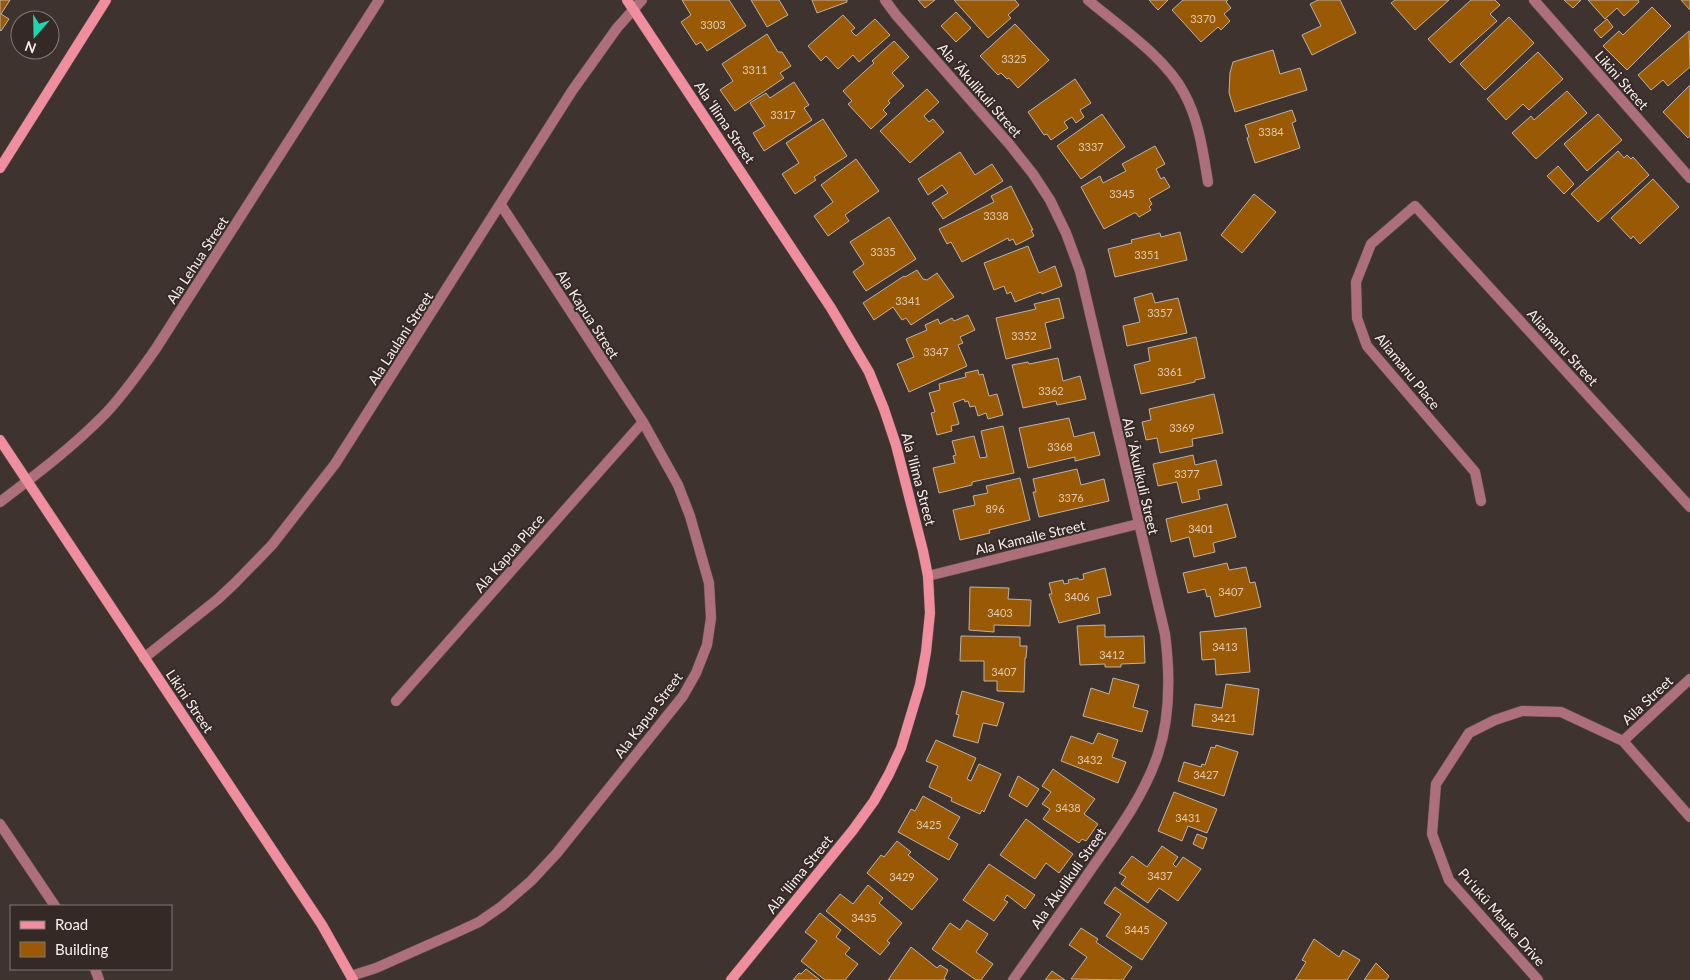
<svg xmlns="http://www.w3.org/2000/svg" width="1690" height="980" font-family="Lato,sans-serif">
	<style>
		.building { fill: #995905; stroke: #bdb2a9 }
		.lines { fill: none; stroke-linecap: round; stroke-linejoin: round }
		.street-casing { stroke: #5d514e; stroke-width: 11 }
		.secondary-casing { stroke: #5d514e; stroke-width: 11 }
		.street { stroke: #ad6f7a; stroke-width: 10 }
		.secondary { stroke: #f08d9f; stroke-width: 10 }
		.labels { text-anchor: middle; dominant-baseline: central; stroke-width: 4; stroke-linejoin: round; paint-order: stroke }
		.number-label { font-size: 11px; fill: #e0cab4 }
		.street-label { font-size: 14px; fill: #f8f0ee; stroke: #352926 }
	</style>
	<rect width="100%" height="100%" fill="#3f3330"/>
	<path class="building" d="M0,0H10L1,14L9,19L1,31L0,30Z
		M682,0H729L746,26L707,51L701,42L696,45L681,22L691,15Z
		M751,0H779L788,15L767,27Z
		M812,0H847V2L817,13Z
		M918,0H935L925,8Z
		M954,0H1015L1019,5L1008,15L1011,18L988,38Z
		M1149,0H1168L1158,10Z
		M1183,0H1228L1226,2L1231,8L1224,14L1230,21L1221,30L1218,27L1201,42L1172,10Z
		M1318,0H1340L1356,33L1312,55L1302,35L1321,26L1310,4Z
		M1395,0H1449L1415,30L1391,3Z
		M1471,0H1495L1500,5L1490,14L1497,21L1450,63L1428,39Z
		M1564,0H1581L1573,8Z
		M1588,0H1638L1639,2L1624,16L1617,8L1605,19Z
		M1681,0H1690V10Z
		M1652,7L1671,26L1627,70L1603,46L1619,31L1623,35Z
		M956,12L971,28L956,42L941,26Z
		M843,15L855,28L851,31L856,36L875,19L890,35L859,62L853,55L838,69L826,56L821,61L808,46Z
		M1509,17L1534,43L1485,90L1460,64Z
		M1607,19L1613,27L1601,38L1594,30Z
		M1015,24L1049,60L1018,88L1009,78L1007,79L1001,73L998,75L980,56Z
		M1689,31L1690,67L1668,86L1663,80L1651,90L1638,75Z
		M767,34L778,52H782L791,66L780,73L784,78L735,111L720,90L733,81L722,64Z
		M894,41L909,57L892,73L904,86L888,101L890,103L883,110L887,114L871,129L848,104L852,101L843,91L874,63L872,61Z
		M1273,50L1280,74L1300,68L1307,90L1235,112L1229,93L1230,73L1233,62Z
		M1538,52L1563,79L1529,110L1523,104L1506,120L1487,99Z
		M1075,79L1091,103L1080,110L1084,117L1076,123L1072,117L1064,122L1068,128L1051,140L1047,134L1044,135L1028,112Z
		M794,82L809,105L804,108L812,120L764,151L753,133L765,126L750,103L766,93L770,98Z
		M1690,85V136L1688,138L1663,112Z
		M927,89L939,102L924,116L929,122L933,119L944,132L910,163L880,131Z
		M1567,91L1587,113L1536,159L1512,133L1531,116L1534,120Z
		M1292,110L1296,121L1292,123L1300,148L1255,163L1247,138L1249,137L1245,125Z
		M1102,114L1125,147L1081,179L1057,146Z
		M1598,114L1622,140L1587,171L1564,144Z
		M823,119L847,156L814,177L816,180L795,194L782,174L799,163L786,143Z
		M1155,146L1165,164L1156,169L1161,179L1164,177L1170,187L1149,199L1152,204L1149,207L1151,210L1139,217L1136,213H1134L1104,229L1081,187L1100,176L1103,183L1126,171L1122,164Z
		M1618,151L1624,158L1627,155L1631,159L1633,157L1649,175L1598,222L1571,194Z
		M960,152L975,175L992,164L1003,181L943,219L932,203L948,193L942,185L928,195L918,179Z
		M856,159L879,191L845,215L849,221L828,236L814,216L833,202L821,185Z
		M1558,166L1574,184L1564,194L1547,176Z
		M1653,179L1679,207L1640,244L1633,236L1631,239L1611,218Z
		M1011,186L1033,230H1031L1034,236L1016,245L1013,239L1009,241L1008,238L962,262L951,242L947,244L939,229L994,202L991,196Z
		M1254,194L1276,212L1242,253L1221,235Z
		M889,217L916,259L866,291L853,272L864,264L850,242Z
		M1180,232L1187,260L1115,277L1108,249L1132,243L1131,240L1160,233L1161,237Z
		M1028,246L1039,273L1055,266L1062,286L1042,294L1041,292L1015,302L1011,292L1007,294L1004,286L994,290L984,263Z
		M917,270L923,279L927,280L937,273L954,297L911,325L906,318L902,320L893,307L874,320L863,303L904,276L905,277Z
		M1152,293L1155,303L1178,298L1187,333L1127,346L1123,326L1140,322L1134,298Z
		M1059,298L1064,318L1045,323L1051,348L1006,359L996,318L1036,309L1034,304Z
		M968,315L975,330L960,337L963,343L958,345L967,366L909,392L897,364L914,357L906,339L927,330L925,325L938,319L940,324L952,318L954,321Z
		M1196,337L1205,378L1195,380V382L1141,394L1134,365L1150,361L1148,348Z
		M1058,358L1063,381L1080,376L1086,399L1057,405L1056,401L1023,408L1012,365L1028,362L1029,364Z
		M978,370L979,375L983,374L989,396L997,394L1003,415L988,419L986,413L978,416L975,406L970,407L968,401L965,402L964,399L953,403L959,424L951,426L952,431L937,435L931,413L935,412L929,393L940,390L939,384L966,377L965,373Z
		M1214,394L1223,433L1192,439L1193,446L1160,453L1157,438L1146,440L1142,422L1151,420L1149,409Z
		M1069,418L1074,437L1094,432L1100,455L1075,461V457L1028,468L1019,428Z
		M1003,426L1014,473L972,482V485L939,493L933,468L955,463L953,456L956,455L952,441L974,436L980,458L987,457L981,431Z
		M1193,455L1195,465L1216,460L1222,485L1198,490L1200,499L1182,503L1177,482L1158,486L1153,464Z
		M1077,469L1081,485L1104,479L1109,501L1039,517L1033,492H1036L1033,479Z
		M1020,478L1030,520L989,530L990,533L960,540L953,510L975,505L973,496L988,493L986,486Z
		M1227,504L1236,537L1213,543L1215,552L1194,557L1189,537L1171,542L1166,519Z
		M1227,563L1229,570L1246,567L1250,583L1255,582L1261,607L1215,617L1210,596L1207,597L1205,589L1188,593L1183,573Z
		M1105,568L1111,595L1097,598L1100,613L1059,623L1049,594H1052L1049,583L1063,580L1064,584L1069,583L1068,580L1078,578L1079,580L1084,579L1083,574Z
		M970,587L1009,588L1008,599L1031,600L1030,626L994,625V632L969,630Z
		M1105,625V637L1144,636L1145,663L1121,664V667H1105V664L1080,665L1077,626Z
		M1246,628L1250,672L1216,675L1215,659L1202,660L1200,632Z
		M961,636L1020,637V646H1027L1026,658H1025L1024,692L997,691V681H984V661H960Z
		M1113,678L1139,685L1133,707L1148,711L1142,732L1083,716L1091,688L1109,694Z
		M1226,684L1259,689L1253,735L1192,726L1195,704L1222,708Z
		M962,691L1004,703L997,726L983,723L978,743L953,736L959,715L956,714Z
		M1098,733L1118,740L1112,757L1126,762L1118,783L1061,761L1071,736L1093,744Z
		M936,740L976,758L967,779L971,781L979,764L1001,774L984,812L982,810L980,814L951,801L952,798L929,787L938,766L926,761Z
		M1216,745L1238,752L1224,796L1178,781L1184,762L1201,767L1202,764L1205,765L1211,747L1215,748Z
		M1053,769L1095,799L1084,814L1098,824L1086,841L1082,839L1079,843L1043,819L1050,809L1042,804L1051,792L1042,786Z
		M1018,776L1039,789L1027,807L1009,796Z
		M1174,792L1217,809L1207,833L1188,826L1182,841L1158,831Z
		M923,796L960,817L948,838L958,844L949,860L898,832L911,809L915,811Z
		M1026,819L1073,854L1059,873L1046,863L1035,879L1000,855Z
		M1197,834L1207,838L1203,849L1193,844Z
		M897,841L911,852L908,855L938,879L912,910L867,873L881,855L884,857Z
		M1162,846L1178,857L1173,864L1176,867L1183,857L1201,869L1178,901L1159,888L1148,903L1121,884L1126,877L1119,873L1132,856L1147,867Z
		M989,864L1035,895L1025,909L1007,895L1004,900L1008,902L994,921L963,900Z
		M868,885L883,898L879,903L902,923L887,941L890,943L880,955L826,911L840,894L853,904Z
		M1115,887L1167,923L1142,960L1106,936L1121,914L1104,903Z
		M820,913L841,930L836,937L850,948L845,954L858,964L845,980H825L801,961L817,941L805,932Z
		M967,920L988,934L976,952L993,964L981,980H976L932,949L950,923L960,930Z
		M1081,928L1098,939L1096,942L1132,967L1123,980L1071,979L1087,957L1069,945Z
		M1314,939L1339,957L1343,950L1360,960L1347,980H1295L1306,962L1302,960Z
		M911,947L937,968L940,965L948,970L944,979L946,980H888Z
		M1376,963L1389,976L1386,980H1364Z
		M806,969L820,980H793L799,973L801,974Z
		M1052,971L1065,980H1045Z"/>
	<g class="lines">
		<defs>
			<path id="street" d="M885,0L896,15L1010,145L1033,174L1050,200L1066,233L1080,271L1165,634C1170,673 1171,715 1158,754C1144,796 1117,832 1092,868C1066,906 1039,943 1013,980
				M1088,0C1120,27 1165,57 1184,93C1199,120 1203,152 1208,182
				M1534,0L1690,178
				M1481,501L1475,472L1367,346L1357,318L1356,282L1371,244L1415,206L1690,507
				M0,502C37,474 74,446 106,413C124,394 140,371 155,350L379,0
				M928,576L1138,524
				M144,658L218,599L236,582L272,545L335,464L572,91L617,28L642,0
				M396,701L643,422
				M1623,741L1690,679
				M0,824L55,906
				M95,969L99,980
				M351,976L376,968L453,934L479,922L502,906L531,881L557,853L683,696L696,673L707,645L711,618L709,583L690,516L678,485L643,422L501,205
				M1538,980L1449,880L1432,834L1436,784L1469,733L1495,720L1522,711L1561,712L1623,741L1690,817"/>
			<path id="secondary" d="M627,0L831,308L869,372L884,409L896,445L923,551L928,576L930,613L926,652L920,685L901,748L889,774L874,801L853,830L731,980
				M0,168L106,0
				M0,440L322,925L353,980"/>
		</defs>
		<use href="#street" class="street-casing"/>
		<use href="#secondary" class="secondary-casing"/>
		<use href="#street" class="street"/>
		<use href="#secondary" class="secondary"/>
	</g>
	<g class="labels">
		<g class="number-label">
			<text x="1203" y="18">3370</text>
			<text x="713" y="24">3303</text>
			<text x="1014" y="58">3325</text>
			<text x="755" y="69">3311</text>
			<text x="783" y="114">3317</text>
			<text x="1271" y="131">3384</text>
			<text x="1091" y="146">3337</text>
			<text x="1122" y="193">3345</text>
			<text x="996" y="215">3338</text>
			<text x="883" y="251">3335</text>
			<text x="1147" y="254">3351</text>
			<text x="908" y="300">3341</text>
			<text x="1160" y="312">3357</text>
			<text x="1024" y="335">3352</text>
			<text x="936" y="351">3347</text>
			<text x="1170" y="371">3361</text>
			<text x="1051" y="390">3362</text>
			<text x="1182" y="427">3369</text>
			<text x="1060" y="446">3368</text>
			<text x="1187" y="473">3377</text>
			<text x="1071" y="497">3376</text>
			<text x="995" y="508">896</text>
			<text x="1201" y="528">3401</text>
			<text x="1231" y="591">3407</text>
			<text x="1077" y="596">3406</text>
			<text x="1000" y="612">3403</text>
			<text x="1225" y="646">3413</text>
			<text x="1112" y="654">3412</text>
			<text x="1004" y="671">3407</text>
			<text x="1224" y="717">3421</text>
			<text x="1090" y="759">3432</text>
			<text x="1206" y="774">3427</text>
			<text x="1068" y="807">3438</text>
			<text x="1188" y="817">3431</text>
			<text x="929" y="824">3425</text>
			<text x="1160" y="875">3437</text>
			<text x="902" y="876">3429</text>
			<text x="864" y="917">3435</text>
			<text x="1137" y="929">3445</text>
		</g>
		<g class="street-label">
			<text transform="translate(1622 80) rotate(49)">Likini Street</text>
			<text transform="translate(980 90) rotate(49)">Ala ʻĀkulikuli Street</text>
			<text transform="translate(725 122) rotate(56)">Ala ʻIlima Street</text>
			<text transform="translate(197 260) rotate(-57)">Ala Lehua Street</text>
			<text transform="translate(588 314) rotate(57)">Ala Kapua Street</text>
			<text transform="translate(400 338) rotate(-57)">Ala Laulani Street</text>
			<text transform="translate(1563 347) rotate(48)">Aliamanu Street</text>
			<text transform="translate(1408 371) rotate(51)">Aliamanu Place</text>
			<text transform="translate(1141 476) rotate(77)">Ala ʻĀkulikuli Street</text>
			<text transform="translate(919 479) rotate(75)">Ala ʻIlima Street</text>
			<text transform="translate(1030 537) rotate(-13)">Ala Kamaile Street</text>
			<text transform="translate(509 553) rotate(-49)">Ala Kapua Place</text>
			<text transform="translate(1647 700) rotate(-43)">Aila Street</text>
			<text transform="translate(190 701) rotate(56)">Likini Street</text>
			<text transform="translate(648 715) rotate(-53)">Ala Kapua Street</text>
			<text transform="translate(799 874) rotate(-51)">Ala ʻIlima Street</text>
			<text transform="translate(1068 878) rotate(-55)">Ala ʻĀkulikuli Street</text>
			<text transform="translate(1502 917) rotate(49)">Puʻukū Mauka Drive</text>
		</g>
	</g>
	<rect x="10" y="905" width="162" height="65" fill="#352926" stroke="#837976"/>
	<rect x="20" y="921" width="25" height="8" fill="#f08d9f" stroke="#837976"/>
	<text x="55" y="930" font-size="15" fill="#f8f0ee">Road</text>
	<rect x="20" y="942" width="25" height="15" fill="#995905" stroke="#837976"/>
	<text x="55" y="955" font-size="15" fill="#f8f0ee">Building</text>
	<g transform="translate(35 35) rotate(200)"><circle r="24" fill="#352926" stroke="#837976"/>
	<path d="M0-4L9 19L0 12L-9 19Z" fill="#1ed5b1"/>
	<text y="-8" font-size="14" font-weight="bold" text-anchor="middle" fill="#f8f0ee">N</text>
	</g>
</svg>
